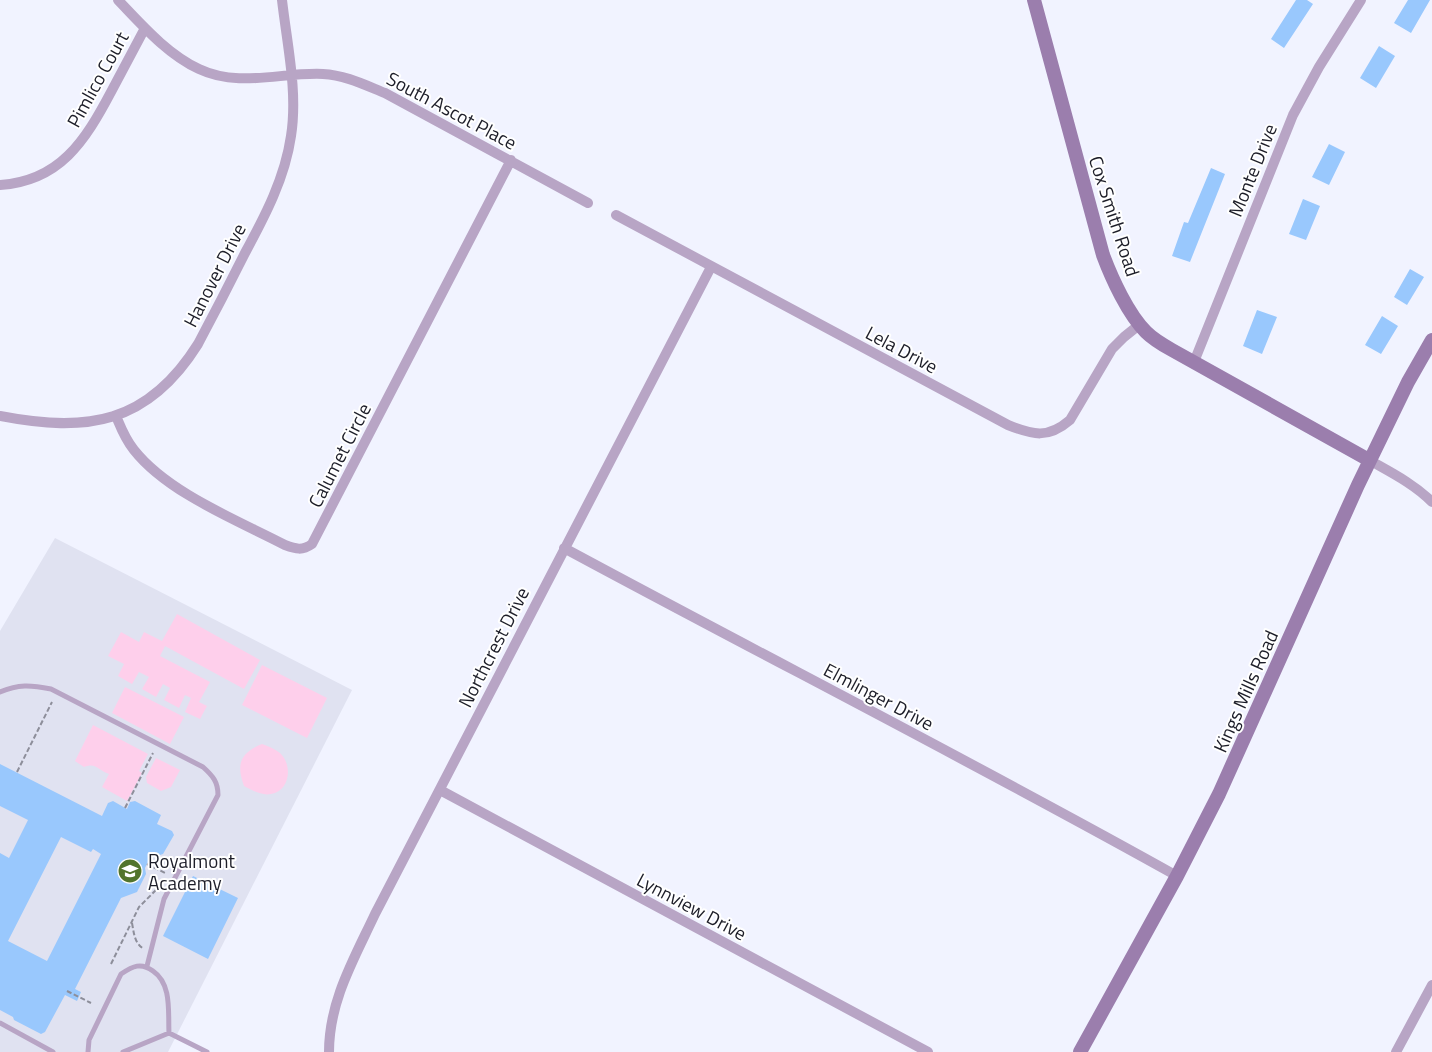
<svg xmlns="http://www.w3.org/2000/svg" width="1432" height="1052" font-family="'Titillium Web',sans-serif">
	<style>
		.built { fill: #e0e2f1 }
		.green { fill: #fecfeb }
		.building { fill: #99c8fd; fill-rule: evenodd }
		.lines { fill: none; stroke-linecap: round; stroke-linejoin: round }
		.path { stroke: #8d8e9a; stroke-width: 2; stroke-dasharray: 5 2.5; stroke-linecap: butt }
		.lane { stroke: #b8a5c5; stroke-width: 5 }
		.street { stroke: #b8a5c5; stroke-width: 10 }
		.secondary { stroke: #9b7ead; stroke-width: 14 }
		.labels { text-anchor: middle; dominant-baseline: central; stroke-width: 4; stroke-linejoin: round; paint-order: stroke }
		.street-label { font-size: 19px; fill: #1c1d28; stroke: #fff }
		.poi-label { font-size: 19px; fill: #1c1d28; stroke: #fff; text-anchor: start }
	</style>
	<rect width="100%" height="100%" fill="#f1f3ff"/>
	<path class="built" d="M55,538L352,690L168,1052H0V631Z"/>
	<path class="green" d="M177,614L260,660L244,689L165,646L160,656L210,682L199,702L207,706L200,719L185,712L191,698L185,695L179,708L164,700L170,688L163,684L156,697L142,689L149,677L139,672L132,684L118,676L124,664L108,656L121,632L139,642L144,632L162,641Z
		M262,665L327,698L307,738L242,705Z
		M125,687L184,717L170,744L112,713Z
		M93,725L148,754L139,771L142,773L127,801L102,787L109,774C98,770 96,762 84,767L75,761Z
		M262,744C268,746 275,749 280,753C293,765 290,791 271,794C261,796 252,790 244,786C236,764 240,753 262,744Z
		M156,758L180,770L171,787L161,791L147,783L146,777Z"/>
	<path class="building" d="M1296,0H1307L1313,4L1284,48L1271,39Z
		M1408,0H1430L1411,33L1394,23Z
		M1379,46L1395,56L1376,88L1360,78Z
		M1329,144L1345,152L1329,185L1312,177Z
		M1211,168L1225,174L1190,262L1172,256L1184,222L1188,223Z
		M1303,199L1320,206L1306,240L1289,234Z
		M1410,269L1424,277L1407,305L1394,297Z
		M1257,310L1277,317L1262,354L1243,346Z
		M1382,316L1398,326L1381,354L1365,345Z
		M0,764L102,816L108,803L113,801L127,809L130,802L135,801L161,815L157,824L172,831L174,835L163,854L151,858L147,864L145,868L146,874L137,892L121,898L75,989L81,992L77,1001L65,995L45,1032L41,1034L14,1020L13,1017L0,1010V853L9,858L28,820L0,806ZM61,837L91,852L93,849L101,854L47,961L8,941Z
		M193,876L238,898L208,959L163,936Z"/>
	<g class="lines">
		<path class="path" d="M17,772L52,702
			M125,808L153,753
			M147,864L165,873
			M132,923C134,933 134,943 144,949
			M111,964L139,907L158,888
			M67,991L91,1003"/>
		<path class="lane" d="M0,692C18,684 31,685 51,689L203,767C213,776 218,782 218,795L164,899L147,966
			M0,1023L53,1052
			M169,1033L207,1052
			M88,1052L89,1040L121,974C133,966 141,962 153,971C172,984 168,1012 169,1033
			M123,1052L169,1033"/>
		<path class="street" d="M118,0C142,25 167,54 199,69C239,88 281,72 323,74C345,75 365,85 385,93L588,203
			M0,185C60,181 85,141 111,92C122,71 134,49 145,28
			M616,215L1008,425C1033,435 1048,439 1070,420L1112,349L1124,337L1139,325
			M1194,362L1293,115L1319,67L1361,0
			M0,416C87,433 148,424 198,344C214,314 230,283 245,253C265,216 285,178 291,136C298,92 287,44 282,0
			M116,416C121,428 125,439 134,450C168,493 237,520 285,545C296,549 302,551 312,544L511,160
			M1369,460C1392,473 1414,484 1432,502
			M564,548C768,658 975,763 1177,876
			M440,790L928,1052
			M329,1052C329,1001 354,959 375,914L711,267
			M1396,1052L1432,985"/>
		<path class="secondary" d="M1034,0L1103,255C1112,279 1128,314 1146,332C1154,340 1163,345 1172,350L1369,460
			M1080,1052L1177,876L1219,794L1358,485L1408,382L1432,340"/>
	</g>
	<defs>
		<symbol id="school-disc" viewBox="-11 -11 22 22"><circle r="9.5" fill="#52742c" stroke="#fff"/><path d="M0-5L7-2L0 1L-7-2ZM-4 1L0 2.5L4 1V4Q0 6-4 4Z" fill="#fff"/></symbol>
	</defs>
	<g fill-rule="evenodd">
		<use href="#school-disc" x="116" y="857" width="28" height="28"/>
	</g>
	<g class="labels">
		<g class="street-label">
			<text transform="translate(97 79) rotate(-61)">Pimlico Court</text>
			<text transform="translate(452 110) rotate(28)">South Ascot Place</text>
			<text transform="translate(1252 170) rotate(-68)">Monte Drive</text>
			<text transform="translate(1115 216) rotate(72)">Cox Smith Road</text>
			<text transform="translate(214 275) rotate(-63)">Hanover Drive</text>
			<text transform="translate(902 349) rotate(28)">Lela Drive</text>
			<text transform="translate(339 455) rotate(-63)">Calumet Circle</text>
			<text transform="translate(493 647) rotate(-63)">Northcrest Drive</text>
			<text transform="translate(1245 691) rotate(-66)">Kings Mills Road</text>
			<text transform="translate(879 696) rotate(28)">Elmlinger Drive</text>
			<text transform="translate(692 906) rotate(28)">Lynnview Drive</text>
		</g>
		<g class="poi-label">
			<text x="148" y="860">Royalmont<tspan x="148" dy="22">Academy</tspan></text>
		</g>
	</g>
</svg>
